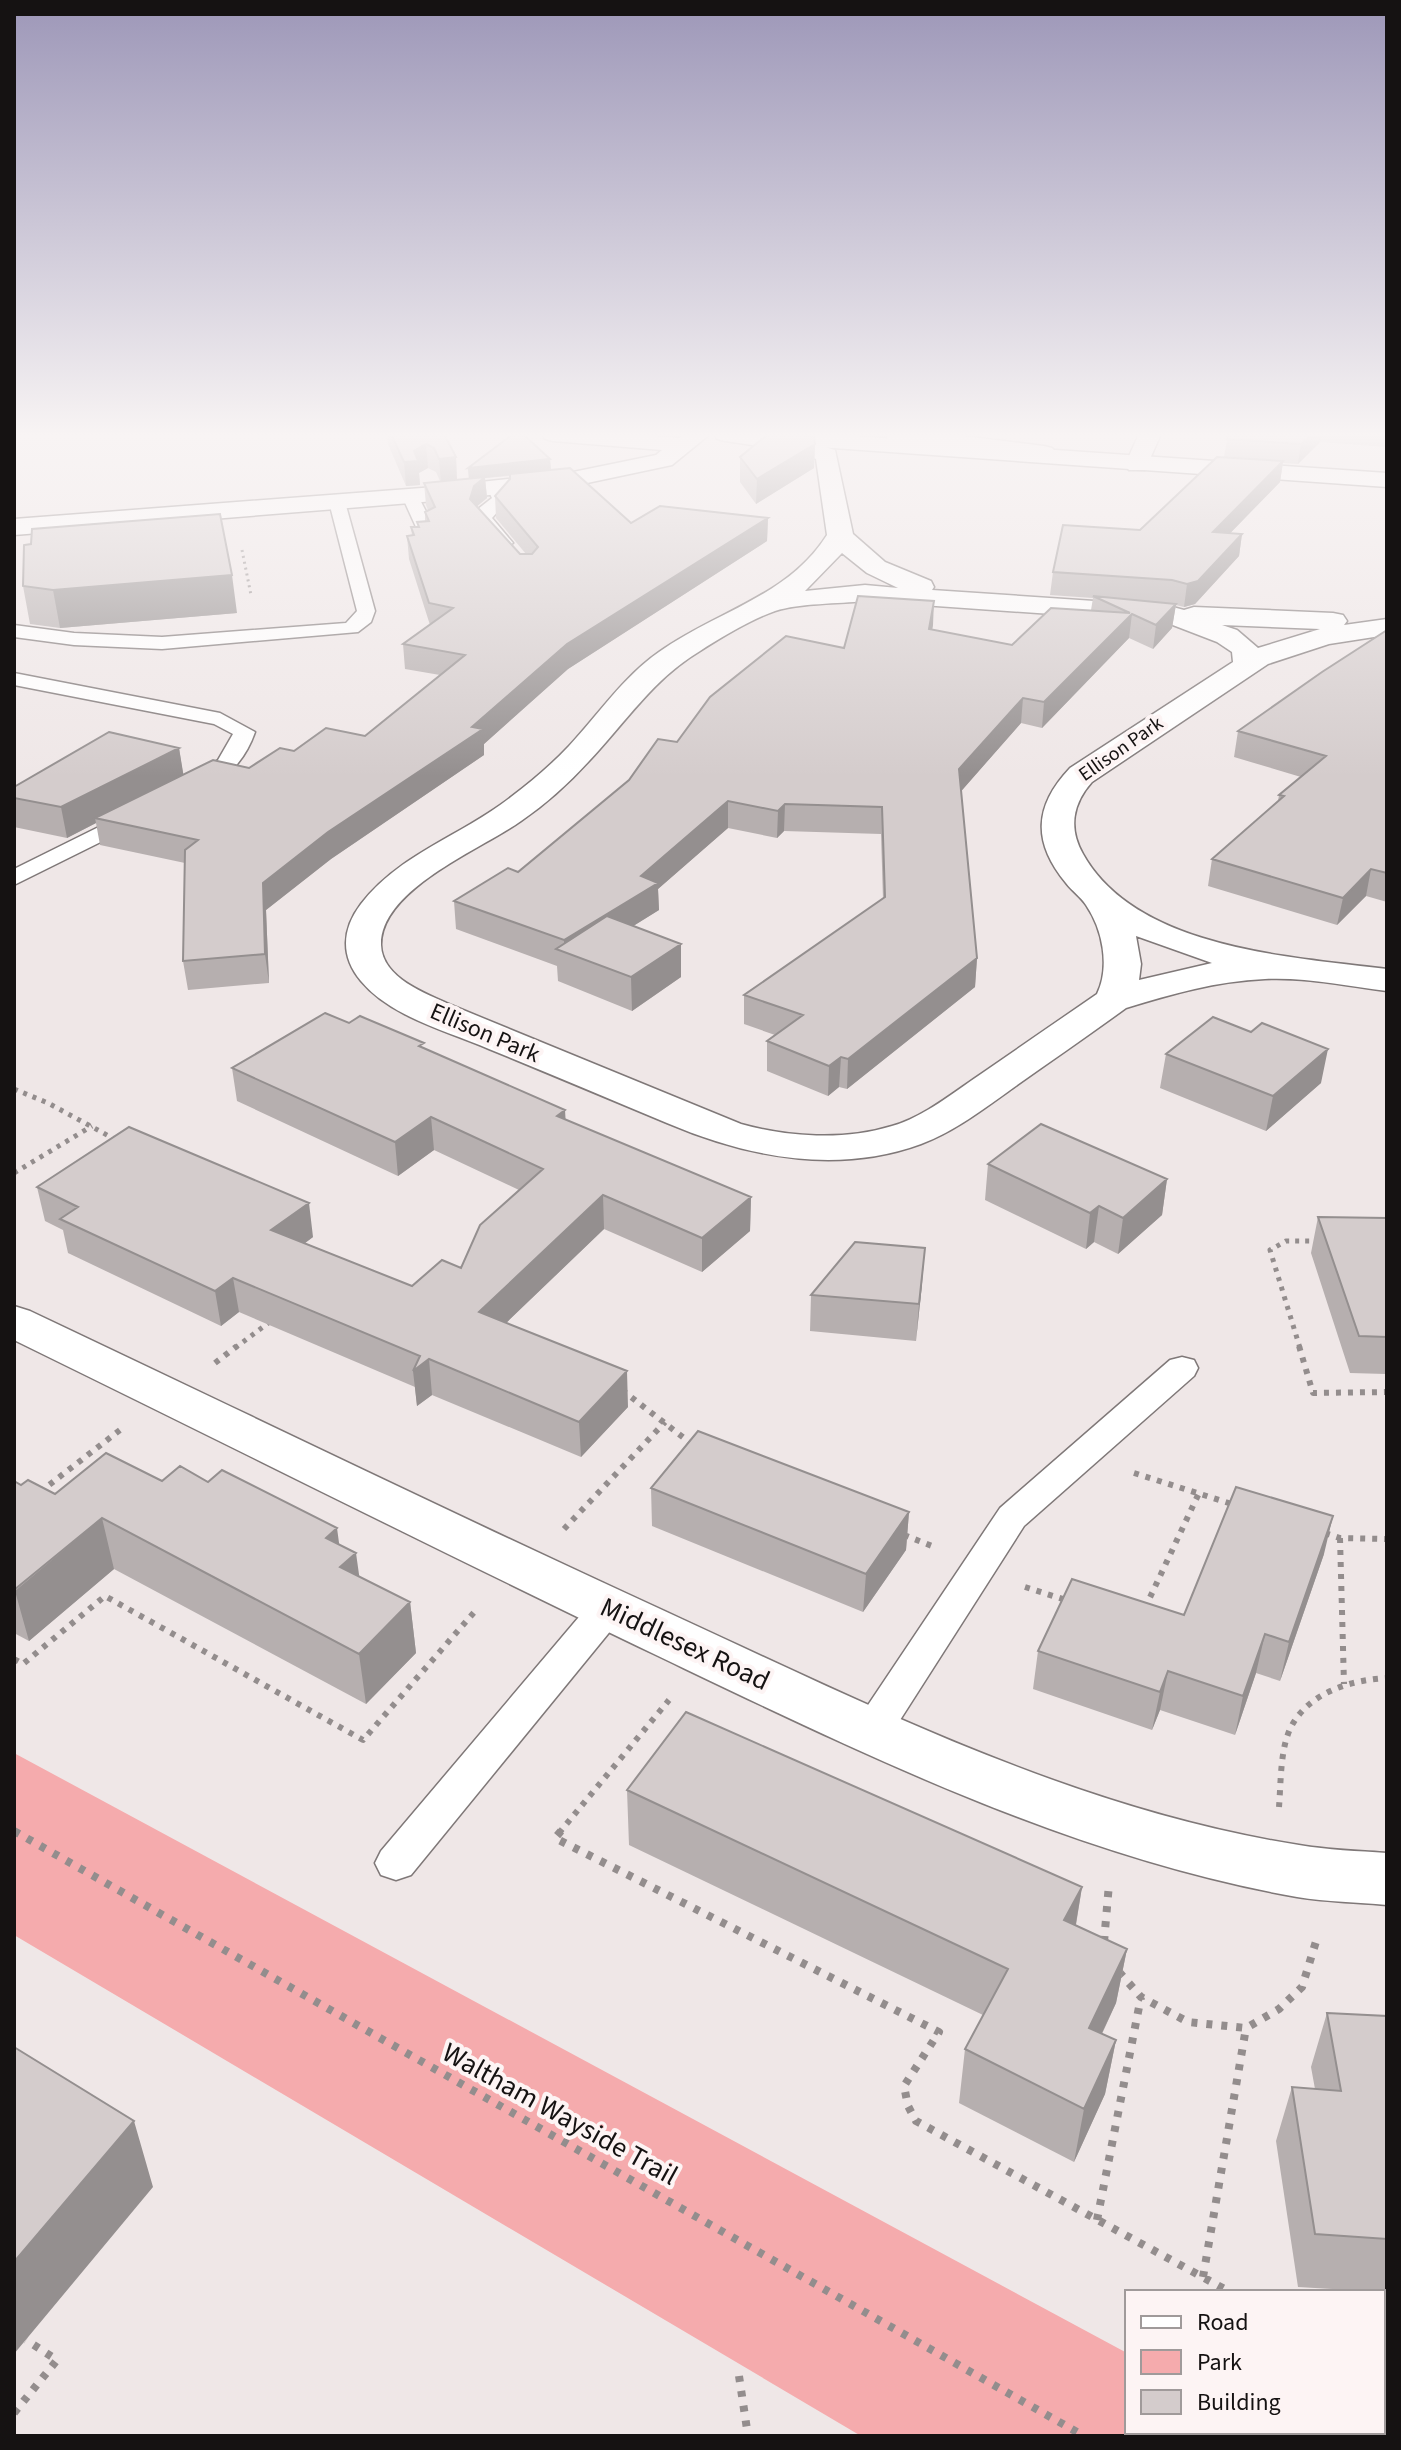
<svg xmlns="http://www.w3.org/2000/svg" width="1401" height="2450" font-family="'Source Sans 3',sans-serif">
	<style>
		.green { fill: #f5abad }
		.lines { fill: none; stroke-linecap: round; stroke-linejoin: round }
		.service-casing { stroke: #7f7878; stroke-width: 3 }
		.minor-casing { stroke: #7f7878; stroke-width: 3 }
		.primary-casing { stroke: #7f7878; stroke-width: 3 }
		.path-far3 { stroke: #938d8d; stroke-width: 3; stroke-dasharray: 2 4; stroke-linecap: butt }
		.path-far2 { stroke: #938d8d; stroke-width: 5; stroke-dasharray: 4 6; stroke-linecap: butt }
		.path-far1 { stroke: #938d8d; stroke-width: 6; stroke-dasharray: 5 7; stroke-linecap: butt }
		.path { stroke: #938d8d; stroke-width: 8; stroke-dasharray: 6 9; stroke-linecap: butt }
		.service { fill: #fff; fill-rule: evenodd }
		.minor { fill: #fff; fill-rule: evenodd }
		.primary { fill: #fff; fill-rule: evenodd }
		.wall { fill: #b6afaf; fill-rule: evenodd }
		.shaded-wall { fill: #948f8f }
		.building { fill: #d4cccc; stroke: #948f8f; stroke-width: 2 }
		.labels { text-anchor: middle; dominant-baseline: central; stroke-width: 8; stroke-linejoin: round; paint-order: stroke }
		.far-street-label { font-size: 20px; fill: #151212; stroke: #fdf4f4 }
		.street-label { font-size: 24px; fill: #151212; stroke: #fdf4f4 }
		.near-street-label { font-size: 28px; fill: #151212; stroke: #fdf4f4 }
	</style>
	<rect width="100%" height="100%" fill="#efe7e7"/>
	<path class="green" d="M14,1753L1127,2353V2432H1274L1282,2436H861L14,1935Z"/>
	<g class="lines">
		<defs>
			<path id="service" d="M495,483L501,484L509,499L492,518L513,543L504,548L498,547L474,519L478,509L492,498L487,488Z
				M410,491L418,496L434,527L431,531H419L416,527L402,496Z
				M337,497L345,502L375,611L371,622L358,632L162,649L74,645L14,637V625L74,633L162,637L346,623L357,611L329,502Z
				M14,673L220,713L255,732C245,761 224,784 193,792L182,785L218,760L233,734L214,724L14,685Z
				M133,810L141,812L144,817L141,822L14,885V869Z
				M1182,1357L1194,1360L1198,1368L1194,1376L1024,1526L886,1742L872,1746L858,1742L852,1731L858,1720L1000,1508L1170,1360Z
				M608,1594L621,1598L626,1608L621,1618L411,1875L396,1880L381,1875L375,1863L381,1851L595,1598Z"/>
			<path id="minor" d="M714,434C757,434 794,436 835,450L853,534L885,562L931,581L934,587L932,590L1169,606L1184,610L1194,607L1333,613L1343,615L1347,621L1344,625L1387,619V635L1329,644L1268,664L1092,782C1073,803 1068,828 1083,854C1136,949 1291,957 1387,969V991C1347,986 1305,977 1265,979C1217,981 1172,994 1126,1008C1089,1035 1051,1061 1013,1088C985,1108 954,1132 921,1144C836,1175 747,1157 667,1123C607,1098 548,1073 489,1049C447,1031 391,1017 361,981C340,956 342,929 361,904C399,854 463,835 511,797C531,782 551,765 569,746C598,715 623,677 659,652C716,611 788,597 827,535L816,459L794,451L725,441L717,439ZM842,553L867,573L898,588L865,585L805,591ZM865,601L1165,622L1217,642L1232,652L1233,662L1070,768C1034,806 1032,842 1066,883C1072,891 1081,897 1086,905C1103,930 1110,967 1097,994C1059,1020 1020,1047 981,1074C954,1092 924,1117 892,1126C844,1141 788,1137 741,1124L451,1005C425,993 382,978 381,945C380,889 482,849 521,821C546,804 569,783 589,761C626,722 653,679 700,651C720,638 752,619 775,611C800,603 838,604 865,601ZM1222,625L1320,629L1258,648L1237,630ZM1136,936L1212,963L1139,980L1141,964Z
				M885,434H947L1044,446L1052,448L1056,453L1052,458L1044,460L896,441L888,439Z
				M1139,434H1161L1145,470H1129L1125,465Z
				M14,1306L30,1311C248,1414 465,1520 684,1620C881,1711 1082,1811 1299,1845C1328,1850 1358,1851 1387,1853V1905C1357,1902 1327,1902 1297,1897C1071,1857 859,1752 654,1654C439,1551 227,1444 14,1340Z"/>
			<path id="primary" d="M542,434H628L679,438L685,434H710L672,465L573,486L435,501L14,535V519L435,487L573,472L656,455L662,450L553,441L545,439Z
				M721,434H825L1387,473V487L732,441L724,439Z"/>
		</defs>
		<use href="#service" class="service-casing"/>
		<use href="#minor" class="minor-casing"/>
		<use href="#primary" class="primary-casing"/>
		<path class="path-far3" d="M242,550L251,595"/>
		<path class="path-far2" d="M14,1089L48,1103L118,1141
			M14,1173L92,1126
			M235,1348L271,1321
			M1300,1348L1270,1250L1286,1241H1318"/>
		<path class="path-far1" d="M1299,1346L1313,1393L1387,1392
			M215,1363L237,1346
			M622,1390L693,1445
			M1134,1473L1235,1505
			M40,1492L120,1430
			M564,1529L665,1422
			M1325,1533L1340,1538L1387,1539
			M904,1535L932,1546
			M1340,1538L1344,1684
			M1025,1587L1069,1601
			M1145,1608L1199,1493
			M14,1659L23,1664L105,1596L363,1740L476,1610
			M1279,1807C1281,1782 1280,1749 1291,1727C1309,1692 1351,1680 1387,1678
			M14,1831L18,1833
			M559,1833L669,1700"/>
		<path class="path" d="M14,1831L1084,2436
			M561,1831L555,1838L939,2032L904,2086L908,2106L916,2121L1230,2292
			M1104,1942L1109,1884
			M1119,1972L1141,1997L1188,2022L1246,2028L1279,2009L1302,1987L1318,1935
			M1097,2220L1141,1997
			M1203,2277L1246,2028
			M1383,2329H1387
			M739,2376L748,2436
			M14,2413L57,2360L26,2340"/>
		<use href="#service" class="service"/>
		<use href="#minor" class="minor"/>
		<use href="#primary" class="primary"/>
	</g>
	<path class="wall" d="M387,434H444L456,457L457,480L469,478L468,468L550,459L551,470L631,523L768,518L767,541L568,669L484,744V755L331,859L266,910L269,983L188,990L183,961L185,863L100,845L96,823L67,838L14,827V787L179,748L183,774L249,768L294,751L365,736L440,675L405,669L403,644L430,625L409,559L407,536H412L411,527H418L417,522H425V512L428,510L426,505L424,483L440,481L436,472L428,468L419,473L420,485L406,486L388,444ZM510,476V480L495,496L496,518L526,554H520L477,506L487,498L485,478Z
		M1228,434H1387V447L1320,442L1298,464L1283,463L1280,482L1230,533L1242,534L1239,556L1195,604L1184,607L1176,605L1172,628L1153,649L1129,638L1042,728L1021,723L961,791L977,958L975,987L847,1089L839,1087L828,1096L767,1071V1041L775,1035L744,1024V995L883,899L881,834L784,831L777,838L728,828L658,889L659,910L633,926L681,944V977L632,1011L558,981L557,966L456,929L454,901L518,872L677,742L844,648L933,625L932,630L1012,645L1091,610L1093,598L1050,595L1053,572L1140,530L1224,457Z
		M815,444L814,468L756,504L740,482V457Z
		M23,586L237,613L60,628L30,624Z
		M1387,630V902L1366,896L1337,925L1208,886L1212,859L1278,801L1279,795L1301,777L1234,757L1238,731Z
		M349,1023L425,1049L566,1120L751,1197L750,1231L702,1272L604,1229L506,1323L628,1407L581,1457L432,1395L417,1406L415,1387L239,1312L221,1326L68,1253L63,1230L45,1221L37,1187L313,1237L305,1243L412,1286L461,1268L519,1190L434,1150L398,1176L237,1101L232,1068Z
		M1251,1032L1321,1083L1266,1131L1160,1088L1166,1054Z
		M988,1164L1167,1179L1162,1215L1118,1254L1094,1242L1086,1249L985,1200Z
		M1318,1217L1387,1218V1377L1386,1374L1350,1373L1311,1253Z
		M922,1284L916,1341L810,1331L811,1295Z
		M14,1481L21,1485L55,1494L162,1481L208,1482L339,1544L359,1577L410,1602L416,1653L366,1704L114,1569L29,1641L14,1633Z
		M651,1488L909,1512L906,1550L863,1612L652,1526Z
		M1324,1554L1280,1681L1256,1673L1235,1735L1160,1710L1152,1730L1033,1689L1038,1651L1184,1615Z
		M627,1790L1082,1887L1076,1925L1127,1949L1116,2003L1102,2034L1116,2040L1105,2094L1074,2162L959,2103L965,2049L983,2015L629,1845Z
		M1327,2013L1387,2016V2293L1383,2292L1298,2287L1276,2141L1292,2087L1315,2089L1311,2067Z"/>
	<path class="shaded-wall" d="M1312,434H1321L1320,442L1298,464L1301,444Z
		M426,444L428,468L419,473L420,485L406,486L404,462L414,451Z
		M815,444L814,468L756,504L757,479Z
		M456,457L457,482L441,483L439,459Z
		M550,459L551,471L485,478L487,498L475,508L470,499L474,486L469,480L468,468Z
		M1283,461L1280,482L1210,554L1213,532Z
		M768,518L767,541L568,669L484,744V755L331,859L266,910L269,983L265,954L263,883L328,832L472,727L567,644Z
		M1242,534L1239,556L1195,604L1184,607L1187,584Z
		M232,575L237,613L60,628L53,590Z
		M934,601L933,625L927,654L929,629Z
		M1176,604L1172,628L1153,649L1156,625Z
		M1132,614L1129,638L1042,728L1044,702Z
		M1023,698L1021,723L957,796L959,769Z
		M179,748L184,778L95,818L96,823L67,838L61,807Z
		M728,801V828L658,889L659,910L582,958L564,952V940Z
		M785,804L784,831L777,838L778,811Z
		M1371,869L1366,896L1337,925L1343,898Z
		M681,944V977L632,1011L631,977Z
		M977,958L975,987L847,1089L848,1059Z
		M1328,1049L1321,1083L1266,1131L1273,1096Z
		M841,1057L839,1087L828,1096L829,1066Z
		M565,1110L567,1143L557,1116Z
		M431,1117L434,1150L398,1176L395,1142Z
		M1167,1179L1162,1215L1118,1254L1123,1218Z
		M603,1195L604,1229L481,1347L479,1312Z
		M751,1197L750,1231L702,1272V1238Z
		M309,1203L313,1237L277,1264L271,1230Z
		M1099,1206L1094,1242L1086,1249L1090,1213Z
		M925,1248L922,1284L916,1341L919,1304Z
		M233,1278L239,1312L221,1326L215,1291Z
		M429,1359L432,1395L417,1406L413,1371Z
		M627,1371L628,1407L581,1457L579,1422Z
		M909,1512L906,1550L863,1612L866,1574Z
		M1333,1516L1324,1554L1280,1681L1289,1642Z
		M102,1518L114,1569L29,1641L15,1591Z
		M337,1528L342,1565L356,1553L363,1603L347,1618L326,1538Z
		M410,1602L416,1653L366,1704L359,1654Z
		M1265,1634L1256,1673L1235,1735L1243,1696Z
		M1168,1671L1160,1710L1152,1730L1160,1692Z
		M1082,1887L1073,1941L1064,1920Z
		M1127,1949L1116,2003L1079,2082L1089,2028Z
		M1116,2040L1105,2094L1074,2162L1084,2109Z
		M134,2121L153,2187L14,2354V2262Z"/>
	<path class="building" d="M391,434H444L456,457L439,459L434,448L426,444L414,451L418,461L404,462Z
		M513,434H523L550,459L468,468Z
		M768,434H800L814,437L815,444L757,479L740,457Z
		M1228,434H1312L1301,444L1227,439Z
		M1217,457L1283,461L1213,532L1242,534L1198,581L1187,584L1172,580L1053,572L1063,525L1140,530Z
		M570,468L631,523L660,506L768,518L567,644L472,727L483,729L328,832L263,883L265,954L183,961L185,850L198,840L95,818L213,760L249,768L280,748L294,751L326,728L365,736L465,655L403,644L453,608L429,603L407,536L414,535L411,527H419L417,522L429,521L425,512L435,507L424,483L485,477L474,486L470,499L520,554H532L538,547L495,496L510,479V474Z
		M220,514L232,575L53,590L23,586L24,545L31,544L32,529Z
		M858,596L934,601L929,629L1012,645L1051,608L1130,613L1093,596L1176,604L1156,625L1132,614L1044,702L1023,698L959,769L977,958L848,1059L841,1057L829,1066L767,1041L803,1015L744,995L885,897L882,807L785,804L778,811L728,801L641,876L658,883L564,940L454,901L508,868L518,872L629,780L658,739L677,742L710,697L786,636L844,648Z
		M1387,630V873L1371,869L1343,898L1212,859L1284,796L1279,795L1326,756L1238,731L1322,672Z
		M109,732L179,748L61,807L14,798V787Z
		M607,916L681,944L631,977L556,949Z
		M325,1013L349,1023L360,1016L424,1043L419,1046L565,1110L557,1116L751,1197L702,1238L603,1195L479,1312L627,1371L579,1422L429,1359L413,1371L420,1356L233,1278L215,1291L60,1219L78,1207L37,1187L129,1127L309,1203L271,1230L412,1286L442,1260L461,1268L480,1225L543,1169L431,1117L395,1142L232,1068Z
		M1213,1017L1251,1032L1262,1023L1328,1049L1273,1096L1166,1054Z
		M1041,1124L1167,1179L1123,1218L1099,1206L1090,1213L988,1164Z
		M1318,1217L1387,1218V1337L1359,1336Z
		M855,1242L925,1248L919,1304L811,1295Z
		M698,1431L909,1512L866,1574L651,1488Z
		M106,1453L162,1481L180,1466L208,1482L222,1470L337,1528L326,1538L356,1553L340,1567L410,1602L359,1654L102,1518L14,1590V1481L21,1485L28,1480L55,1494Z
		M1236,1487L1333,1516L1289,1642L1265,1634L1243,1696L1168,1671L1160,1692L1038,1651L1072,1579L1184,1615Z
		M686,1712L1082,1887L1064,1920L1127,1949L1089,2028L1116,2040L1084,2109L965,2049L1008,1969L627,1790Z
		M1327,2013L1387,2016V2239L1315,2234L1292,2087L1341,2091Z
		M14,2047L134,2121L14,2262Z"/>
	<linearGradient id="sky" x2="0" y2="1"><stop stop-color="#9d97b8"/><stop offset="0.56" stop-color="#f8f4f4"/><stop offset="1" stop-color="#f8f4f4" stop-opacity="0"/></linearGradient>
	<rect width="1401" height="777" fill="url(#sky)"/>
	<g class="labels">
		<g class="far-street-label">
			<text transform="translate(1121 749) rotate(-35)">Ellison Park</text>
		</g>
		<g class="street-label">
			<text transform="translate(485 1033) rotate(23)">Ellison Park</text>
		</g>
		<g class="near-street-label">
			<text transform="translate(685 1644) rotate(25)">Middlesex Road</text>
			<text transform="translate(560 2114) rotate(29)">Waltham Wayside Trail</text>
		</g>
	</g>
	<rect width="1401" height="2450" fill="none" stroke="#151212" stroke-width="32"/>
	<rect x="1125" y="2290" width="260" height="144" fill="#fdf4f4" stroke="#a09a9a" stroke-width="2"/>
	<rect x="1141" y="2316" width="40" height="12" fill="#ffffff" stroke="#a09a9a" stroke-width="2"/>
	<text x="1197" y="2330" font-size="24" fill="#151212">Road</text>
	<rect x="1141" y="2350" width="40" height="24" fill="#f5abad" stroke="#a09a9a" stroke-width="2"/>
	<text x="1197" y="2370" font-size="24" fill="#151212">Park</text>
	<rect x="1141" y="2390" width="40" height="24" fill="#d4cccc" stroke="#a09a9a" stroke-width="2"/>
	<text x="1197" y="2410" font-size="24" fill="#151212">Building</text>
</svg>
